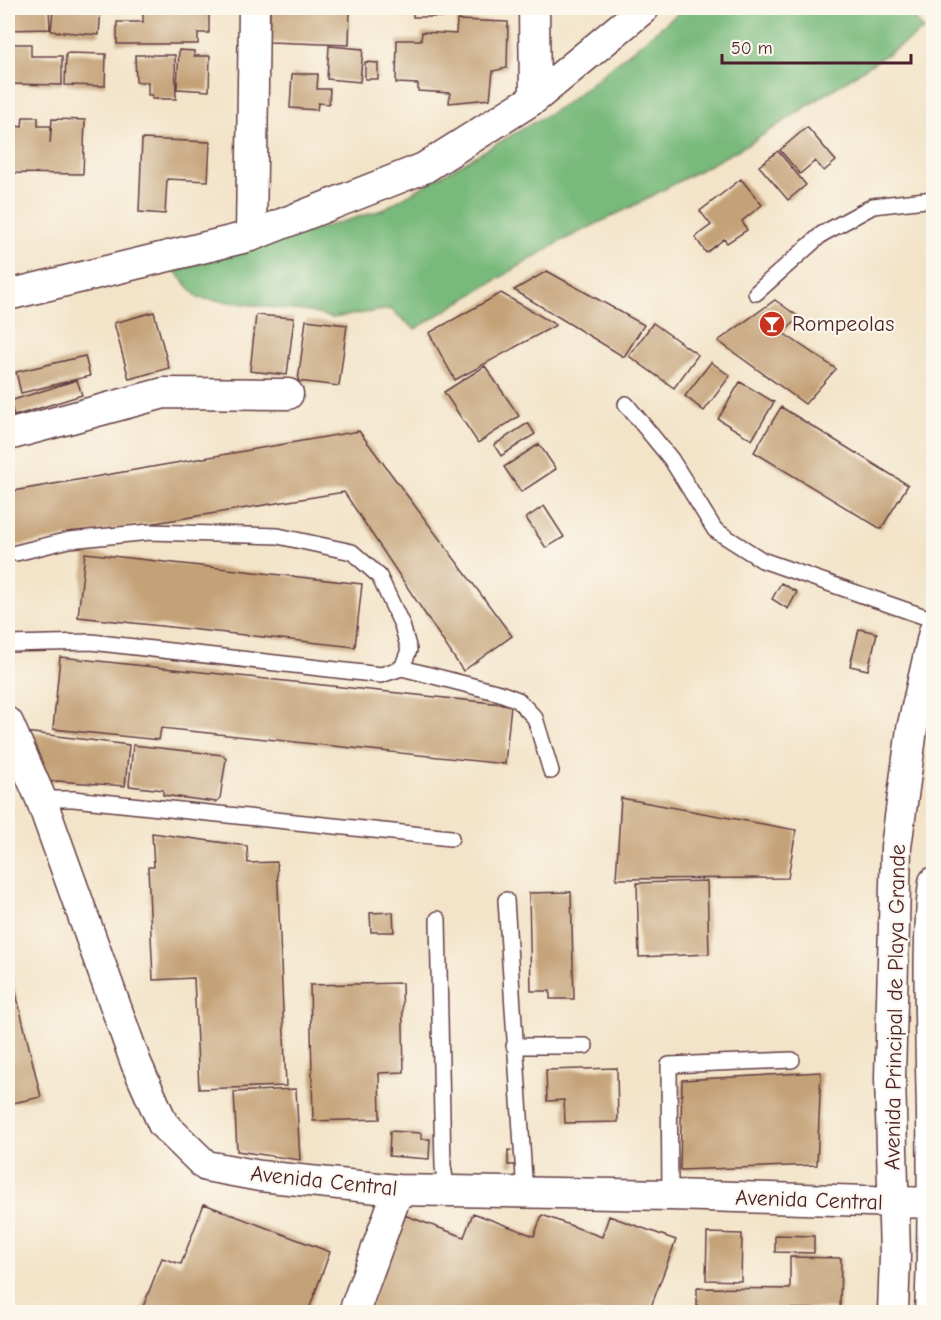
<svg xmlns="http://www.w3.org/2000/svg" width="941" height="1320" font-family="'Comic Neue',sans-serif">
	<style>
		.forest { fill: #78b97b; stroke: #616c53; stroke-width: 1.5 }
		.building { fill: #c4a278 }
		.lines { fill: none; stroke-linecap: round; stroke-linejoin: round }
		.service-casing { stroke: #633d43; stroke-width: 18 }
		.minor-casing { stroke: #633d43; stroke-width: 33 }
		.service { stroke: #fff; stroke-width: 15 }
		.minor { stroke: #fff; stroke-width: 30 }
		.labels { text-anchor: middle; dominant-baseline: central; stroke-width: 4.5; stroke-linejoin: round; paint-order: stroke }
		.poi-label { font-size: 22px; fill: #4a1f2b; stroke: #fbf7ec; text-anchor: start }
		.street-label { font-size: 22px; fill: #4a1f2b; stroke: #fbf7ec }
	</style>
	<rect width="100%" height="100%" fill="#fbf7ec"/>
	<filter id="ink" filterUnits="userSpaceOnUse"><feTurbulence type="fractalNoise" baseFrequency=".0167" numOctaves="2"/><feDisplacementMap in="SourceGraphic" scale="12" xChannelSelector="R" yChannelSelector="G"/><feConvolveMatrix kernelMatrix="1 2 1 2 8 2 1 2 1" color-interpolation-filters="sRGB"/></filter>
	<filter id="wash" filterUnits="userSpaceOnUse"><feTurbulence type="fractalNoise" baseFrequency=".008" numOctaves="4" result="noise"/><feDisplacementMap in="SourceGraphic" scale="24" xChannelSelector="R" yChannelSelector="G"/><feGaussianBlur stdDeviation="1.35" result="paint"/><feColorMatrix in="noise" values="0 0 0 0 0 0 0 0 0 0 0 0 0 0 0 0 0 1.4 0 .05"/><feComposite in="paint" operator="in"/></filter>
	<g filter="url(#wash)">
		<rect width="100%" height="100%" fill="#f3e4c9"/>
		<path class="forest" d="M685,8H907L924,30L752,142L635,205L561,241L415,329L390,309L332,318L310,312L198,298L175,271L382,210L564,105Z"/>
		<g id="blocks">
			<path class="building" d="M8,8H49L50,29L8,30Z
				M53,8H101L99,35L51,31Z
				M153,8H209V33H198V44H117V22H143V11H153Z
				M270,8H350L349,45L269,42Z
				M413,8H454V17H413Z
				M457,20L508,22L507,68L493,71L490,99L449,103L450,93L418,91V84L396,83L397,40H421L422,32L456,34Z
				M8,44H31V56H62V85L8,84Z
				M329,46L363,49L360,82L327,79Z
				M179,50L194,51V56H210L209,91L177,89Z
				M66,53L106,54L105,86L65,85Z
				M135,55H175L176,99H152V95H148V82H136Z
				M365,62L378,63V79H365Z
				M292,74H318L317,89H330L329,104L318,103L317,110L290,108Z
				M23,117H38V126H51L50,144L52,119L85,120L83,174L8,173V120H16V126L22,127Z
				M807,127L836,161L824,171L815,161L800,174L780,150Z
				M142,139L210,142L208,181L167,179L165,214L139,212Z
				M778,151L806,185L788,200L759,166Z
				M741,179L762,205L742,221L747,230L727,243L724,239L706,253L695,237L711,225L700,211Z
				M547,271L644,325L624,357L514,290Z
				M501,293L556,325L455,380L429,333Z
				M775,300L799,317L783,333L836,369L805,404L718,341Z
				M154,312L169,368L129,379L114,323Z
				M256,315L294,318L287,375L250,371Z
				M306,320L347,325L339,386L298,381Z
				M653,323L698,355L674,388L629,356Z
				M85,356L90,376L21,393L16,372Z
				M711,362L730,376L704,411L685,396Z
				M485,366L519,416L478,443L444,392Z
				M77,380L82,395L14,416L10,401Z
				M740,382L774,402L752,440L718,419Z
				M781,407L908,485L881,529L754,452Z
				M528,423L535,434L501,456L494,445Z
				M359,431L512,636L463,671L344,492L8,547V492Z
				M539,444L556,469L521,492L504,467Z
				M544,506L564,537L546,548L526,518Z
				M85,553L362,584L355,647L78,617Z
				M781,583L797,592L788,609L772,599Z
				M859,629L877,633L868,670L850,666Z
				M60,657L511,705L505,764L161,728L159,740L53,729Z
				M25,732L129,745L125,786L57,781L43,783Z
				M133,745L223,755L226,759L220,798L216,802L163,795V790L129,786Z
				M621,798L796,830L788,878L616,879Z
				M152,833L247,846L248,863L277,862L286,1086L199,1089L194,978L153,980L148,867H154Z
				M707,881L709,954L639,957L637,883Z
				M571,892L574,999H550V991H531L529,893Z
				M393,912L394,932H371L370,913Z
				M8,960L41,1097L8,1104Z
				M402,983L404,1072L379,1073L380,1119L313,1121L310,985Z
				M617,1068L618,1122L565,1123L564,1100L547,1101L546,1070Z
				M821,1072L817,1165L680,1170L682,1080Z
				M296,1089L300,1160L237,1151L234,1092Z
				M390,1131L421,1133V1139H430L429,1159L389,1156Z
				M508,1150L515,1151V1165H508Z
				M204,1204L330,1252L308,1312H141L162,1258L181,1264Z
				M473,1213L534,1236L542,1215L602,1237L609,1216L676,1240L649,1312H368L404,1215L464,1237Z
				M707,1233L742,1234L741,1281L706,1280Z
				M775,1235L814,1236V1253L775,1252Z
				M790,1257L841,1258L840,1309L697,1308V1288L790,1289Z"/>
		</g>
	</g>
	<g filter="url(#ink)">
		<use href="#blocks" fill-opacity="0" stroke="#633d43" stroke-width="1.5"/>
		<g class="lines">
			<defs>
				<path id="service" d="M756,293L822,234L873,206L934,199
					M626,404L671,459L715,530L762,560L934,620
					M8,644L91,642L381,675L402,668L409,650L402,625L379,576L352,552L278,536L150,532L69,540L16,553
					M402,668L500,693L518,700L535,718L551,771
					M41,799H73L451,838
					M506,900L525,1193
					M438,919L443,1166L447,1191
					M514,1046H585
					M670,1195L669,1065L792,1060"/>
				<path id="minor" d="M534,8L535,98
					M251,236L254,8
					M8,295L251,236L424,168L535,98L644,8
					M8,435L164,393L288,394
					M8,723L41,799L136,1063L163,1124L206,1166L260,1176L398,1190L670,1195L932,1203
					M354,1312L398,1190
					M893,1312L895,1256L890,1078L896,847L912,729L934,632
					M930,1312C934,1230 933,1148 931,1065C930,1004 927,944 934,882"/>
			</defs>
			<use href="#service" class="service-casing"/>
			<use href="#minor" class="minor-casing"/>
			<use href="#service" class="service"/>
			<use href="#minor" class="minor"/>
		</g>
	</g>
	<defs>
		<symbol id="bar-disc" viewBox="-11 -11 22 22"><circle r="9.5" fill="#c8321e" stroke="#fbf7ec"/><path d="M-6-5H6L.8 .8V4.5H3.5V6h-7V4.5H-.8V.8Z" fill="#fff"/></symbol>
	</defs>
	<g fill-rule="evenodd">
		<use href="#bar-disc" x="757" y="309" width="30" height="30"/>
	</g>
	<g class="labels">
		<g class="poi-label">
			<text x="792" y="324">Rompeolas</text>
		</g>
		<g class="street-label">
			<text transform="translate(895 1007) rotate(-89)">Avenida Principal de Playa Grande</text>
			<text transform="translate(324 1181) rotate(6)">Avenida Central</text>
			<text transform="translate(809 1200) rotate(2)">Avenida Central</text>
		</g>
	</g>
	<rect width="941" height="1320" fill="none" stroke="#fbf7ec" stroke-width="30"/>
	<path d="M722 54v9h189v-9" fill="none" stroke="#4a1f2b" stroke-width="3"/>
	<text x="731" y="54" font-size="18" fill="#4a1f2b" stroke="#fbf7ec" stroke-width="4.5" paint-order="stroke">50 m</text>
</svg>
